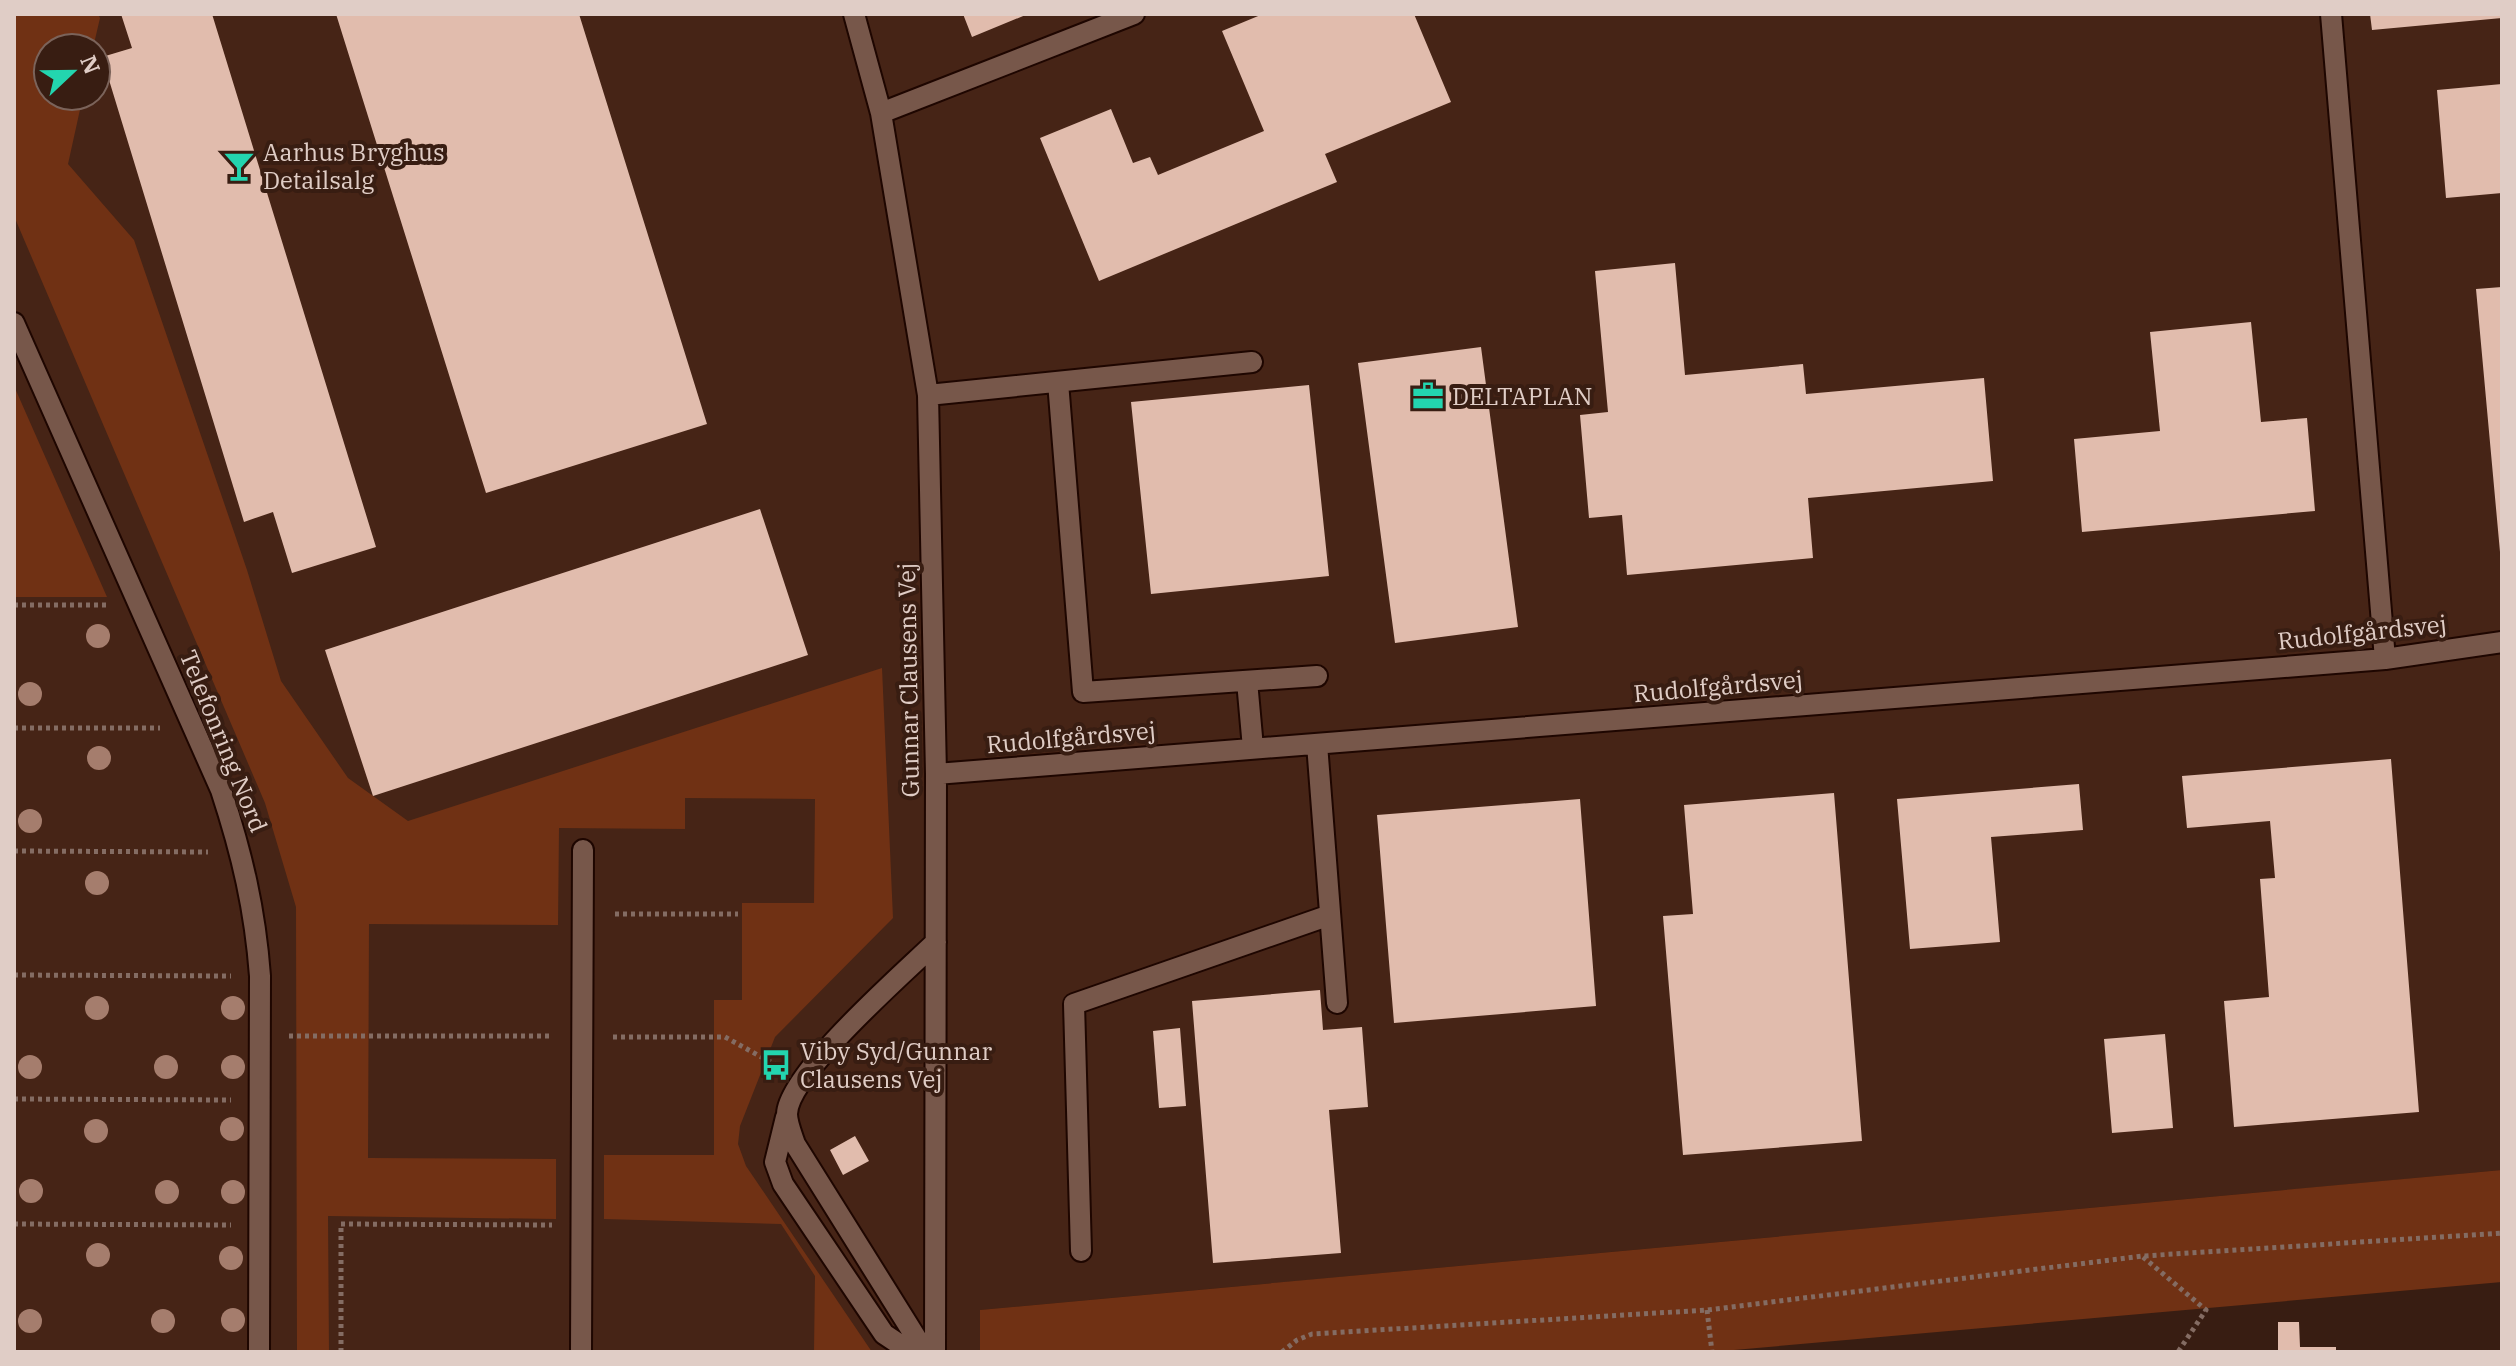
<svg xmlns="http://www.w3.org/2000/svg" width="2516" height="1366" font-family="'IBM Plex Serif',serif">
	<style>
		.built { fill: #462416; fill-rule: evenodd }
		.green { fill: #703114 }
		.building { fill: #e1bcad }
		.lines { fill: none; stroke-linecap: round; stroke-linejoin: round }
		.minor-casing { stroke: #1e0600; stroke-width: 24 }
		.path { stroke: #846c63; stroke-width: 5; stroke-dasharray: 4 4; stroke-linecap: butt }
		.minor { stroke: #77574a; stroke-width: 20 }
		.tree { fill: #a57d6d }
		.labels { text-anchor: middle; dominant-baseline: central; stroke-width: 8; stroke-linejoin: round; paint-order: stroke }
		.poi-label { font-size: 24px; fill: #e0cdc6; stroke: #381d12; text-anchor: start }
		.street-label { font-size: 24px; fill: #e0cdc6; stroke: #381d12 }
	</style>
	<rect width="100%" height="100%" fill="#381d12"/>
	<path class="built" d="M14,14H2502V1170L981,1310L980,1352H14ZM48,48H96V96H48Z"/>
	<path class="green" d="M14,14H98L100,18L93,48H48V96H83L68,164L134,240L247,570L281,681L348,778L408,821L882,668L893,918L775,1037L740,1126L738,1144L746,1166L872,1352H814L815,1276L781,1224L604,1219V1155H714V1000H742V903H814L815,799L685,798V829L559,828L558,925L369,924L368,1158L556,1159V1219L328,1216L329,1352H297L296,907L265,803L14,216Z
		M14,386L107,597H14Z
		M2502,1170V1282L1711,1352H980V1310Z"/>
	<path class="building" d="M121,14H212L376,547L292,573L273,512L244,522L102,57L132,48Z
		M336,14H579L707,424L486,493Z
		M963,14H1028L972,37Z
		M1263,14H1414L1451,102L1325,154L1337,182L1099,281L1040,138L1111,109L1133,163L1150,157L1158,175L1264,131L1222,31Z
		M2370,14H2502V18L2372,30Z
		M2502,84V193L2446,198L2437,90Z
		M1675,263L1685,375L1803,364L1806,394L1984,378L1993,481L1808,498L1813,558L1627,575L1622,515L1589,518L1580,415L1608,412L1595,271Z
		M2502,287V552H2500L2476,289Z
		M2251,322L2261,422L2307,418L2315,511L2082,532L2074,439L2160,431L2150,332Z
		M1481,347L1518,627L1395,643L1358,363Z
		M1309,385L1329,576L1151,594L1131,402Z
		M760,509L808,655L373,796L325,650Z
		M2391,759L2419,1112L2234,1127L2224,1001L2269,997L2260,879L2275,878L2270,821L2187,828L2182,776Z
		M2079,784L2083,830L1991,837L2000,942L1910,949L1897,799Z
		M1834,793L1862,1141L1683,1155L1663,916L1693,914L1684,805Z
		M1580,799L1596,1006L1394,1023L1377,815Z
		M1320,990L1323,1030L1362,1027L1368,1107L1329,1110L1341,1253L1213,1263L1192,1001Z
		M1180,1028L1186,1106L1159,1108L1153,1031Z
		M2165,1034L2173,1128L2112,1133L2104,1039Z
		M855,1136L869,1161L843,1175L830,1150Z
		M2278,1322H2299L2300,1347H2336V1352H2278Z"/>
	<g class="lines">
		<defs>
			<path id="minor" d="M854,14L881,113L928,395L936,774L935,1352
				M2331,14L2385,659
				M881,113L1134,14
				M14,323L221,790C242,854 255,909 260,976L259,1352
				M1058,382L1083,692L1317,676
				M928,395L1252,362
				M1247,681L1253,748
				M1317,744L1337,1003
				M936,774L2385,659L2502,642
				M786,1117L775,1162L783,1184L884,1334L911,1352
				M1081,1251L1074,1004L1330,915
				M581,1352L583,850
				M925,1352L795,1144C792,1135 787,1123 787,1114C788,1074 904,973 936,942"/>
		</defs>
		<use href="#minor" class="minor-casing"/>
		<path class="path" d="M14,605H106
			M14,728H160
			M14,851L208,852
			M615,914H738
			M14,975L231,976
			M289,1036H551
			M613,1037H725L776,1065
			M14,1099L231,1100
			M14,1224L231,1225
			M2143,1257L2206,1310L2178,1352
			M1707,1310L1712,1352
			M341,1352V1224L552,1225
			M1282,1352L1297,1340L1312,1334L1707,1310L2143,1256L2502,1233"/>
		<use href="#minor" class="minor"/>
	</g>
	<g class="tree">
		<circle cx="98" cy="636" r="12"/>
		<circle cx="30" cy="694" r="12"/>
		<circle cx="99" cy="758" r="12"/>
		<circle cx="30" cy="821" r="12"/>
		<circle cx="97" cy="883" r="12"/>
		<circle cx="97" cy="1008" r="12"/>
		<circle cx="233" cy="1008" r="12"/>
		<circle cx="30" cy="1067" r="12"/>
		<circle cx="166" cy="1067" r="12"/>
		<circle cx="233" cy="1067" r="12"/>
		<circle cx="232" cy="1129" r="12"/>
		<circle cx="96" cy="1131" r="12"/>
		<circle cx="31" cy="1191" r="12"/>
		<circle cx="167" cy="1192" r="12"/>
		<circle cx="233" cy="1192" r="12"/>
		<circle cx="98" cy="1255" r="12"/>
		<circle cx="231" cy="1258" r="12"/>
		<circle cx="233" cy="1320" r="12"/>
		<circle cx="30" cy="1321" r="12"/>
		<circle cx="163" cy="1321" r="12"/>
	</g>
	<defs>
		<symbol id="bar-bare" viewBox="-9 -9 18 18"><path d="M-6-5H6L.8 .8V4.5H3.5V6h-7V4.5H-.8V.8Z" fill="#23d5af" stroke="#381d12" stroke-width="2.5" paint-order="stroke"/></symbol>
		<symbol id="office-bare" viewBox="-9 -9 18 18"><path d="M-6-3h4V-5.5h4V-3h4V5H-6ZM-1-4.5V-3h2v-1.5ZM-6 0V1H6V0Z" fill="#23d5af" stroke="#381d12" stroke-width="2.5" paint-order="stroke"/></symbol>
		<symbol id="bus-bare" viewBox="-9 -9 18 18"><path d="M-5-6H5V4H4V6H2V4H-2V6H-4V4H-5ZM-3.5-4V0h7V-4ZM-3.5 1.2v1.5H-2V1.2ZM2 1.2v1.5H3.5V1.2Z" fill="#23d5af" stroke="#381d12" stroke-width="2.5" paint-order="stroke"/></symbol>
	</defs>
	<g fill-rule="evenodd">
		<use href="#bar-bare" x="217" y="144" width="44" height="44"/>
		<use href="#office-bare" x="1406" y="374" width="44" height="44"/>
		<use href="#bus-bare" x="754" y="1043" width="44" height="44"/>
	</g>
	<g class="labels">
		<g class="poi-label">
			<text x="263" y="152">Aarhus Bryghus<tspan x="263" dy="28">Detailsalg</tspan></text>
			<text x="1452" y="396">DELTAPLAN</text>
			<text x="800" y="1051">Viby Syd/Gunnar<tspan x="800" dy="28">Clausens Vej</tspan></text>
		</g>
		<g class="street-label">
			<text transform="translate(2362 632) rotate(-6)">Rudolfgårdsvej</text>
			<text transform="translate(908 680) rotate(-91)">Gunnar Clausens Vej</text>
			<text transform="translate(1718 686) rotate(-5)">Rudolfgårdsvej</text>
			<text transform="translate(1071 737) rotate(-5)">Rudolfgårdsvej</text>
			<text transform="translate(224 741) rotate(68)">Telefonring Nord</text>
		</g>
	</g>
	<rect width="2516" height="1366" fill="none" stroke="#e0cdc6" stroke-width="32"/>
	<g transform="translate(72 72) rotate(68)"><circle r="38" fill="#381d12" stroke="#7b635a" stroke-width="2"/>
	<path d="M0-6L14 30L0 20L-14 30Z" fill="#23d5af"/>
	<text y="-12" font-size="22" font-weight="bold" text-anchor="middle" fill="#e0cdc6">N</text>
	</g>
</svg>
